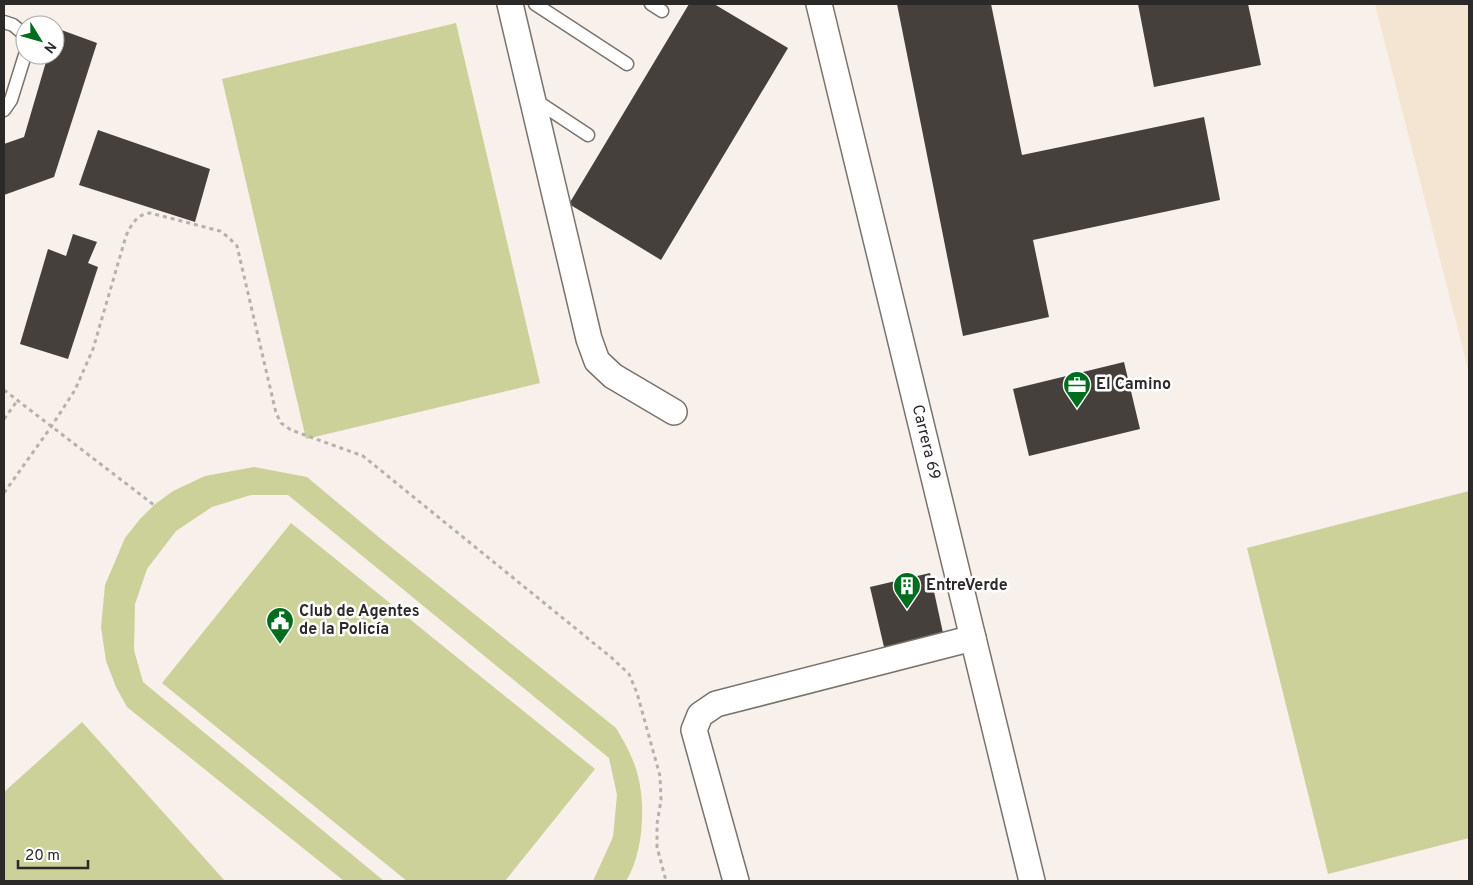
<svg xmlns="http://www.w3.org/2000/svg" width="1473" height="885" font-family="Overpass,sans-serif">
	<style>
		.education { fill: #f4e5d2 }
		.green { fill: #cbd198 }
		.building { fill: #46403c }
		.lines { fill: none; stroke-linecap: round; stroke-linejoin: round }
		.service-casing { stroke: #79736e; stroke-width: 15 }
		.minor-casing { stroke: #79736e; stroke-width: 28 }
		.path { stroke: #b7b1ad; stroke-width: 3; stroke-dasharray: 4 4; stroke-linecap: butt }
		.service { stroke: #fff; stroke-width: 12 }
		.minor { stroke: #fff; stroke-width: 25 }
		.labels { text-anchor: middle; dominant-baseline: central; stroke-width: 5; stroke-linejoin: round; paint-order: stroke }
		.poi-label { font-size: 16px; font-weight: bold; fill: #2c2a28; stroke: #fff; text-anchor: start }
		.street-label { font-size: 16px; fill: #2c2a28; stroke: #fff }
	</style>
	<rect width="100%" height="100%" fill="#f7f0eb"/>
	<path class="education" d="M1375,4H1469V373Z"/>
	<path class="green" d="M456,23L540,383L306,439L222,79Z
		M254,467L307,477L381,539L616,728C625,743 634,759 638,776C646,807 643,854 626,881H593L613,837L617,795L609,758L288,495H251L212,507L176,531L147,569L135,604L134,650L143,682L384,881H344L127,707L116,687L106,661L101,627L105,585L125,538L140,519L154,505L173,491L205,476Z
		M1469,491V838L1328,874L1247,548Z
		M291,523L595,769L505,881H407L162,683Z
		M82,722L225,881H4V792Z"/>
	<path class="building" d="M689,4H714L788,48L661,260L569,204Z
		M897,4H991L1022,155L1204,117L1220,200L1033,240L1049,317L963,336Z
		M1138,4H1248L1261,65L1154,87Z
		M56,28L97,43L54,177L4,195V144L24,137L48,55H55Z
		M98,130L210,169L195,222L79,185Z
		M73,234L97,242L88,263L98,267L68,359L20,344L48,249L66,256Z
		M1124,362L1140,429L1029,456L1013,389Z
		M930,573L943,633L884,647L870,587Z"/>
	<g class="lines">
		<defs>
			<path id="service" d="M535,4L627,64
				M651,4L662,11
				M4,22L13,25L25,35V37
				M535,100L588,135
				M4,110L11,100L25,55"/>
			<g id="minor">
				<path d="M510,4L589,339L597,361L613,376L674,412"/>
				<path id="s1" d="M819,4L1032,881"/>
				<path d="M736,881L694,730L700,715L716,704L973,638"/>
			</g>
		</defs>
		<use href="#service" class="service-casing"/>
		<use href="#minor" class="minor-casing"/>
		<path class="path" d="M4,390L154,505
			M4,419L17,401
			M4,493L51,427L75,390L93,349L126,236C131,225 137,214 150,213L220,231L228,237L237,246L276,413L281,423L291,430L363,456L612,658L629,674L637,693L660,776L661,800L657,824V847L666,881"/>
		<use href="#service" class="service"/>
		<use href="#minor" class="minor"/>
	</g>
	<defs>
		<symbol id="office-pin" viewBox="-11 -11 22 30"><path d="M0 17L-7.5 6A9.5 9.5 0 1 1 7.5 6Z" fill="#006d1e" stroke="#fff"/><path d="M-6-3h4V-5.5h4V-3h4V5H-6ZM-1-4.5V-3h2v-1.5ZM-6 0V1H6V0Z" fill="#fff"/></symbol>
		<symbol id="building-pin" viewBox="-11 -11 22 30"><path d="M0 17L-7.5 6A9.5 9.5 0 1 1 7.5 6Z" fill="#006d1e" stroke="#fff"/><path d="M-4-6H4V6H1V3H-1V6H-4ZM-2.5-4.3h1.7v1.8h-1.7ZM.8-4.3h1.7v1.8H.8ZM-2.5-1h1.7V.8h-1.7ZM.8-1h1.7V.8H.8Z" fill="#fff"/></symbol>
		<symbol id="civic-pin" viewBox="-11 -11 22 30"><path d="M0 17L-7.5 6A9.5 9.5 0 1 1 7.5 6Z" fill="#006d1e" stroke="#fff"/><path d="M-.6-6.5H3V-4.5H.6V-3L4-1V1h2V6H-6V1h2V-1L-.6-3ZM-1.2 2.5V6h2.4V2.5Z" fill="#fff"/></symbol>
	</defs>
	<g fill-rule="evenodd">
		<use href="#office-pin" x="1061" y="369" width="32" height="43"/>
		<use href="#building-pin" x="891" y="570" width="32" height="43"/>
		<use href="#civic-pin" x="264" y="605" width="32" height="43"/>
	</g>
	<g class="labels">
		<g class="poi-label">
			<text x="1096" y="385">El Camino</text>
			<text x="926" y="586">EntreVerde</text>
			<text x="299" y="612">Club de Agentes<tspan x="299" dy="18">de la Policía</tspan></text>
		</g>
		<g class="street-label">
			<text stroke="none"><textPath href="#s1" startOffset="451">Carrera 69</textPath></text>
		</g>
	</g>
	<rect width="1473" height="885" fill="none" stroke="#2c2a28" stroke-width="10"/>
	<g transform="translate(40 40) rotate(127)"><circle r="24" fill="#ffffff" stroke="#abaaa9"/>
	<path d="M0-4L9 19L0 12L-9 19Z" fill="#006d1e"/>
	<text y="-8" font-size="14" font-weight="bold" text-anchor="middle" fill="#2c2a28">N</text>
	</g>
	<path d="M18 860v8h70v-8" fill="none" stroke="#2c2a28" stroke-width="2.5"/>
	<text x="25" y="860" font-size="15" fill="#2c2a28" stroke="#ffffff" stroke-width="4" paint-order="stroke">20 m</text>
</svg>
